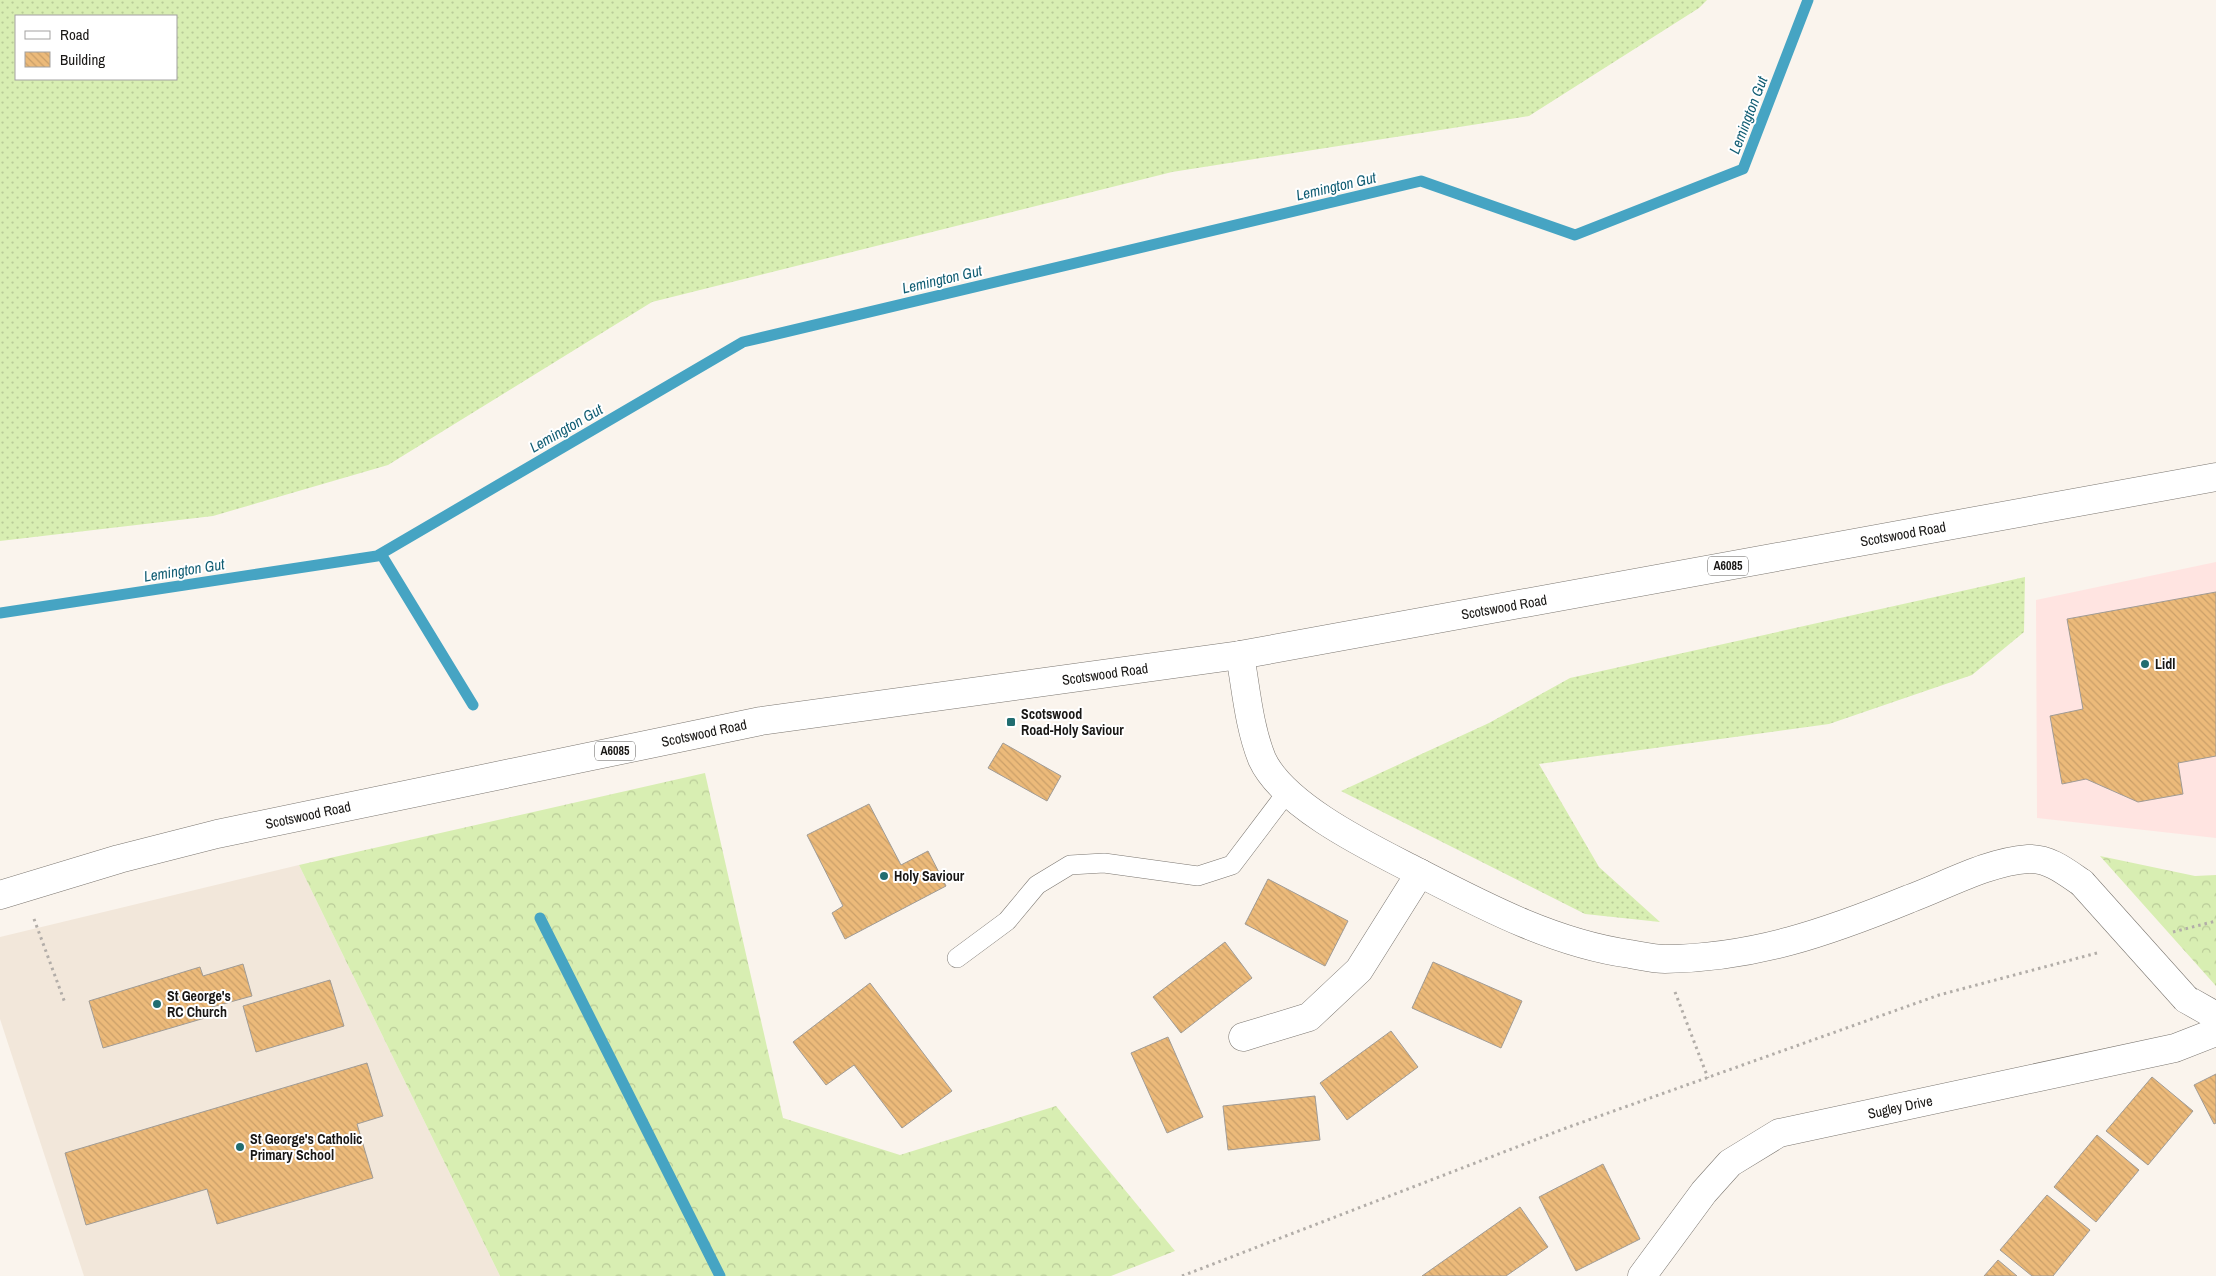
<svg xmlns="http://www.w3.org/2000/svg" width="2216" height="1276" font-family="'Archivo Narrow',sans-serif">
	<style>
		.commercial { fill: #ffe4e1 }
		.built { fill: #f2e7da }
		.grass { fill: url(#grass-dots); fill-rule: evenodd }
		.forest { fill: url(#forest-crowns) }
		.lines { fill: none; stroke-linecap: round; stroke-linejoin: round }
		.stream { stroke: #46a4c3; stroke-width: 11 }
		.building { fill: url(#building-back-hatch); stroke: #a09b95 }
		.lane-casing { stroke: #7b7670; stroke-width: 20 }
		.street-casing { stroke: #7b7670; stroke-width: 29 }
		.secondary-casing { stroke: #7b7670; stroke-width: 29 }
		.primary-casing { stroke: #7b7670; stroke-width: 29 }
		.path { stroke: #b2ada8; stroke-width: 3; stroke-dasharray: 2.5 4; stroke-linecap: butt }
		.lane { stroke: #fff; stroke-width: 19 }
		.street { stroke: #fff; stroke-width: 28 }
		.secondary { stroke: #fff; stroke-width: 28 }
		.primary { stroke: #fff; stroke-width: 28 }
		.secondary-bridge-casing { stroke: #7b7670; stroke-width: 29; stroke-linecap: butt }
		.secondary-bridge { stroke: #fff; stroke-width: 28 }
		.poi-dot { fill: #216d70; stroke: #fff; stroke-width: 2 }
		.labels { text-anchor: middle; dominant-baseline: central; stroke-width: 4; stroke-linejoin: round; paint-order: stroke }
		.shield { fill: #fff; stroke: #5e5d5b; stroke-width: 1 }
		.shield-label { font-size: 12px; font-weight: bold; fill: #191715 }
		.street-label { font-size: 14px; fill: #191715; stroke: #fff }
		.poi-label { font-size: 14px; font-weight: bold; fill: #191715; stroke: #fff; text-anchor: start }
		.water-label { font-size: 15px; font-style: italic; fill: #115d73; stroke: #fff }
	</style>
	<defs>
		<pattern id="grass-dots" width="8" height="8" patternUnits="userSpaceOnUse" patternTransform="scale(1.25)"><rect width="8" height="8" fill="#d8eeb2"/><path d="M2 2h.1M6 6h.1" fill="none" stroke="#b9cb98" stroke-width="1.8" stroke-linecap="round"/></pattern>
		<pattern id="forest-crowns" width="20" height="18" patternUnits="userSpaceOnUse" patternTransform="scale(1.25)"><rect width="20" height="18" fill="#d8eeb2"/><path d="M2 6a3 3 0 1 1 6 0M12 15a3 3 0 1 1 6 0" fill="none" stroke="#b9cb98"/></pattern>
		<pattern id="building-back-hatch" width="6" height="6" patternUnits="userSpaceOnUse" patternTransform="scale(1.25)"><rect width="6" height="6" fill="#ecba7a"/><path d="M-1 5l2 2M0 0l6 6M5-1l2 2" fill="none" stroke="#ca9f69"/></pattern>
	</defs>
	<rect width="100%" height="100%" fill="#faf4ed"/>
	<path class="commercial" d="M2216,562V838L2037,818L2036,600Z"/>
	<path class="built" d="M299,865L500,1276H84L0,1019V937Z"/>
	<path class="grass" d="M0,0H1707L1699,8L1529,116L1172,172L652,302L388,465L213,516L0,541ZM176,16V79H16V16Z
		M2025,577L2024,632L1972,675L1829,724L1539,764L1599,867L1660,922L1585,914L1341,791L1489,723L1570,678Z"/>
	<path class="forest" d="M705,773L783,1118L900,1155L1056,1106L1175,1251L1111,1276H500L299,865Z
		M2100,856L2195,876L2216,875V986Z"/>
	<g class="lines">
		<path class="stream" d="M381,554L473,705
			M0,613L377,556L743,342L1421,181L1575,235L1743,169L1808,0
			M540,918L720,1276"/>
	</g>
	<path class="building" d="M2216,592V756L2178,763L2183,794L2138,802L2086,779L2062,784L2050,716L2083,709L2067,619Z
		M1003,743L1061,776L1047,801L988,768Z
		M869,804L901,865L928,851L946,886L845,939L832,913L843,906L807,835Z
		M1268,879L1348,921L1325,966L1245,924Z
		M1225,942L1252,978L1181,1033L1153,997Z
		M1433,962L1522,1001L1501,1048L1412,1008Z
		M243,964L252,996L212,1007L215,1015L103,1048L89,1001L200,967L203,976Z
		M330,980L344,1026L256,1052L243,1006Z
		M870,983L952,1091L902,1128L854,1065L826,1085L793,1042Z
		M1391,1031L1418,1067L1347,1120L1320,1083Z
		M1168,1037L1203,1117L1167,1133L1131,1053Z
		M367,1063L383,1116L357,1124L373,1178L217,1224L207,1189L86,1225L65,1153Z
		M2216,1074V1123L2214,1124L2194,1085Z
		M2152,1077L2193,1111L2148,1165L2106,1131Z
		M1315,1096L1320,1140L1228,1150L1223,1106Z
		M2097,1135L2139,1170L2096,1222L2054,1187Z
		M1603,1164L1640,1239L1576,1271L1539,1197Z
		M2047,1195L2090,1230L2053,1276H2032L2000,1250Z
		M1520,1207L1548,1247L1506,1276H1422Z
		M1998,1260L2017,1276H1984Z"/>
	<g class="lines">
		<defs>
			<path id="lane" d="M957,958L1007,921L1037,885L1070,865L1104,863L1198,876L1232,865L1288,791"/>
			<path id="street" d="M1243,1037L1309,1017L1359,970L1420,873
				M1642,1276L1704,1192L1730,1163L1779,1133L2175,1048L2216,1032"/>
			<path id="secondary" d="M1240,655C1246,689 1249,727 1262,759C1283,805 1367,846 1410,868C1480,904 1552,943 1630,954C1642,956 1654,959 1665,959C1754,958 1828,932 1909,899C1947,885 1987,862 2028,859C2049,858 2066,872 2082,883
				M2186,999L2216,1016"/>
			<path id="primary" d="M0,895L119,859L217,834L761,721L1240,655L2216,477"/>
		</defs>
		<use href="#lane" class="lane-casing"/>
		<use href="#street" class="street-casing"/>
		<use href="#secondary" class="secondary-casing"/>
		<use href="#primary" class="primary-casing"/>
		<path class="path" d="M34,919L65,1003
			M2173,932L2216,921
			M1675,992L1708,1078
			M1182,1276L1566,1128L1939,995L2097,953"/>
		<use href="#lane" class="lane"/>
		<use href="#street" class="street"/>
		<use href="#secondary" class="secondary"/>
		<use href="#primary" class="primary"/>
		<defs>
			<path id="secondary-bridge" d="M2082,883L2186,999"/>
		</defs>
		<use href="#secondary-bridge" class="secondary-bridge-casing"/>
		<use href="#secondary-bridge" class="secondary-bridge"/>
	</g>
	<g class="poi-dot">
		<circle cx="2145" cy="664" r="5"/>
		<rect x="1006" y="717" width="10" height="10" rx="2.5"/>
		<circle cx="884" cy="876" r="5"/>
		<circle cx="157" cy="1004" r="5"/>
		<circle cx="240" cy="1147" r="5"/>
	</g>
	<g class="labels">
		<g class="shield">
			<rect x="1708" y="556.5" width="40" height="19" rx="4"/>
			<rect x="595" y="741.5" width="40" height="19" rx="4"/>
		</g>
		<g class="shield-label">
			<text x="1728" y="566">A6085</text>
			<text x="615" y="751">A6085</text>
		</g>
		<g class="street-label">
			<text transform="translate(1903 534) rotate(-10)">Scotswood Road</text>
			<text transform="translate(1504 607) rotate(-10)">Scotswood Road</text>
			<text transform="translate(1105 674) rotate(-8)">Scotswood Road</text>
			<text transform="translate(704 733) rotate(-12)">Scotswood Road</text>
			<text transform="translate(308 815) rotate(-12)">Scotswood Road</text>
			<text transform="translate(1900 1107) rotate(-12)">Sugley Drive</text>
		</g>
		<g class="poi-label">
			<text x="2155" y="664">Lidl</text>
			<text x="1021" y="714">Scotswood<tspan x="1021" dy="16">Road-Holy Saviour</tspan></text>
			<text x="894" y="876">Holy Saviour</text>
			<text x="167" y="996">St George's<tspan x="167" dy="16">RC Church</tspan></text>
			<text x="250" y="1139">St George's Catholic<tspan x="250" dy="16">Primary School</tspan></text>
		</g>
		<g class="water-label">
			<text transform="translate(1748 115) rotate(-69)">Lemington Gut</text>
			<text transform="translate(1336 186) rotate(-13)">Lemington Gut</text>
			<text transform="translate(942 279) rotate(-13)">Lemington Gut</text>
			<text transform="translate(566 428) rotate(-30)">Lemington Gut</text>
			<text transform="translate(184 570) rotate(-9)">Lemington Gut</text>
		</g>
	</g>
	<rect x="15" y="15" width="162" height="65" fill="#ffffff" stroke="#a3a2a1"/>
	<rect x="25" y="31" width="25" height="8" fill="#ffffff" stroke="#a3a2a1"/>
	<text x="60" y="40" font-size="15" fill="#191715">Road</text>
	<rect x="25" y="52" width="25" height="15" fill="url(#building-back-hatch)" stroke="#a3a2a1"/>
	<text x="60" y="65" font-size="15" fill="#191715">Building</text>
</svg>
